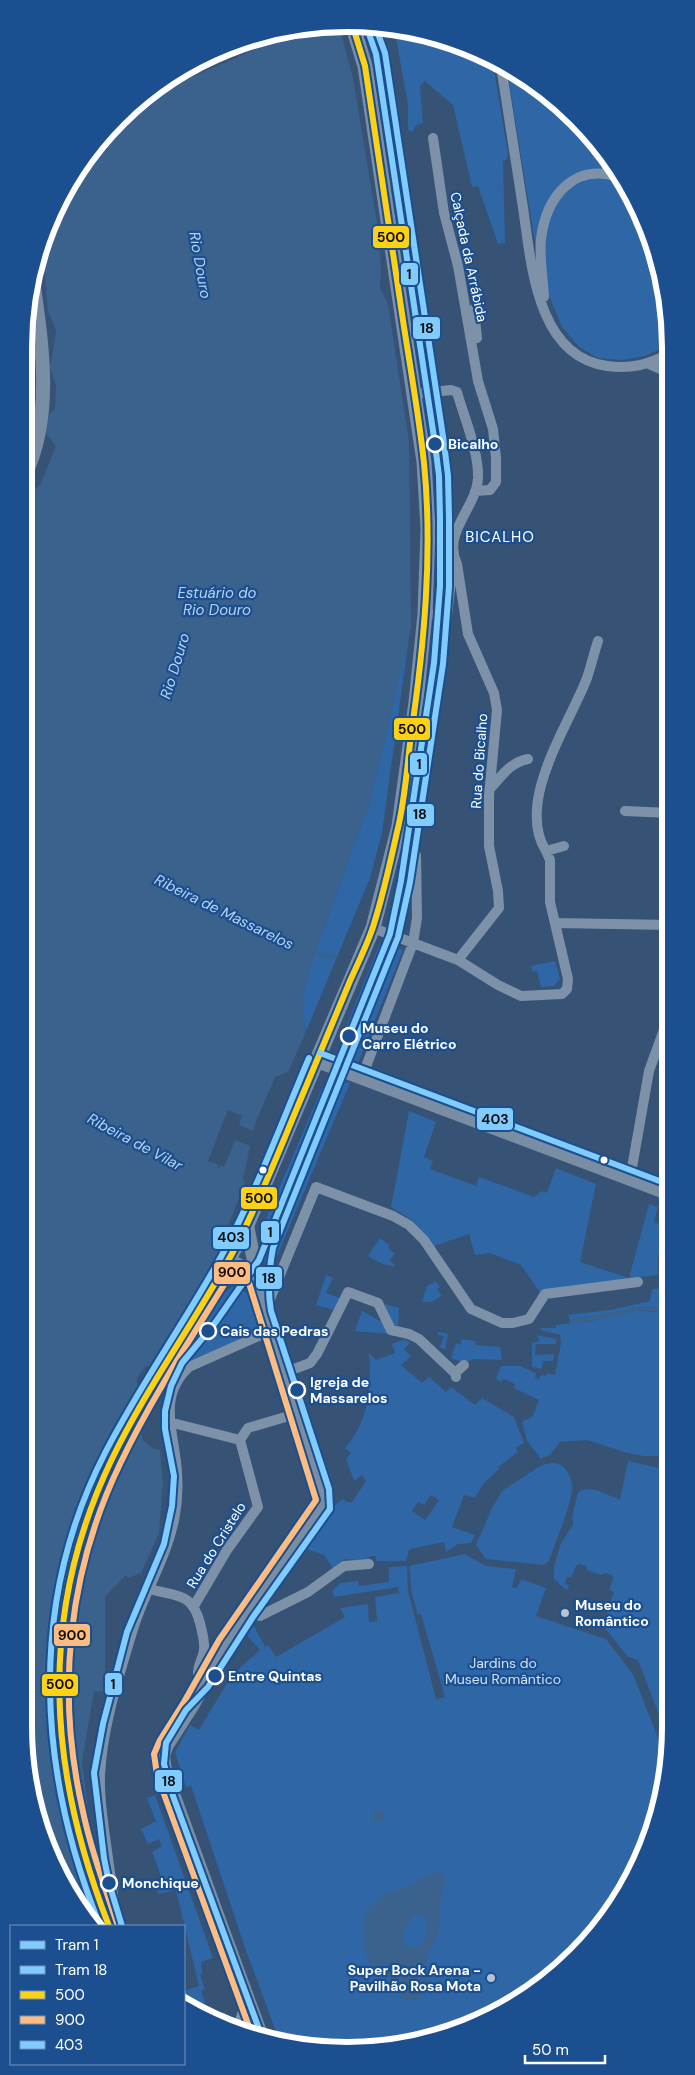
<svg xmlns="http://www.w3.org/2000/svg" width="695" height="2075" font-family="'DM Sans',sans-serif">
	<style>
		.green { fill: #2f66a5; fill-rule: evenodd }
		.water { fill: #3b618d; fill-rule: evenodd }
		.pier { fill: #365274 }
		.lines { fill: none; stroke-linecap: round; stroke-linejoin: round }
		.stream { stroke: #3b618d; stroke-width: 3 }
		.street { stroke: #7d92a8; stroke-width: 10 }
		.secondary { stroke: #798da4; stroke-width: 14 }
		.primary { stroke: #7d8ea7; stroke-width: 15 }
		.highway { stroke: #7e92a7; stroke-width: 18 }
		.bus-1-casing { stroke: #1b4f8f; stroke-width: 10 }
		.bus-2-casing { stroke: #1b4f8f; stroke-width: 10 }
		.bus-3-casing { stroke: #1b4f8f; stroke-width: 10 }
		.bus-1 { stroke: #fcd116; stroke-width: 6 }
		.bus-2 { stroke: #ffbc80; stroke-width: 6 }
		.bus-3 { stroke: #80ccff; stroke-width: 6 }
		.tram-1-casing { stroke: #1b4f8f; stroke-width: 10 }
		.tram-2-casing { stroke: #1b4f8f; stroke-width: 10 }
		.tram-1 { stroke: #80ccff; stroke-width: 6 }
		.tram-2 { stroke: #80ccff; stroke-width: 6 }
		.stop-dot { fill: #1b4f8f; stroke: #fff; stroke-width: 2.5 }
		.bus-dot { fill: #fff; stroke: #1b4f8f; stroke-width: 2 }
		.poi-dot { fill: #b9c2ce; stroke: #1b4f8f; stroke-width: 2 }
		.labels { text-anchor: middle; dominant-baseline: central; stroke-width: 4.5; stroke-linejoin: round; paint-order: stroke }
		.street-label { font-size: 14px; fill: #fff; stroke: #1b4f8f }
		.stop-label { font-size: 14px; font-weight: bold; fill: #fff; stroke: #1b4f8f; text-anchor: start }
		.poi-label { font-size: 14px; font-weight: bold; fill: #fff; stroke: #1b4f8f; text-anchor: start }
		.park-label { font-size: 14px; fill: #cfe3fa; stroke: #1b4f8f }
		.water-label { font-size: 15px; font-style: italic; fill: #b5d3f5; stroke: #1b4f8f }
		.neighbourhood-label { font-size: 15px; letter-spacing: 1px; fill: #fff; stroke: #1b4f8f }
		.rim { fill: none; stroke: #fff; stroke-width: 6 }
		.line-badge { stroke: #1b4f8f; stroke-width: 2 }
		.pale-badge-label { font-size: 14px; text-anchor: middle; font-weight: bold; fill: #111 }
	</style>
	<rect width="100%" height="100%" fill="#365274"/>
	<path class="green" d="M395,32L431,35L493,63L508,154L507,159L503,161L505,243L498,244L478,186L472,187L453,105L425,81L420,86L423,123L415,126L413,132L408,130V105Z
		M507,69L527,78L591,134L646,223L669,306V345L645,356L622,360L598,358L579,347L562,327L540,274Z
		M29,309L32,328L36,391L27,451L24,457V348Z
		M410,630L382,833L370,878L305,1034L302,997L314,955L370,801Z
		M384,942L403,950L358,1063L348,1059L353,1047L340,1042L379,945Z
		M555,961L560,979L554,986L541,987L537,971L533,972L531,966Z
		M336,1079L350,1083L269,1275L262,1252L260,1233L321,1090L328,1081Z
		M409,1111L436,1122L424,1157L433,1161L430,1169L476,1186L479,1177L534,1197L542,1191L547,1193L556,1168L596,1184L580,1262L629,1278L649,1204L658,1207L654,1222L668,1227L670,1225V1230C657,1237 658,1262 658,1275L550,1289L541,1294L521,1265L490,1253L475,1255L469,1234L434,1246L412,1220L391,1207Z
		M380,1238L389,1245L388,1248L395,1254L390,1260L396,1266C387,1267 376,1261 368,1256Z
		M326,1275L333,1278L326,1293L340,1298L334,1310L316,1305Z
		M436,1281L440,1287L437,1289L442,1296L431,1302H422L427,1286Z
		M232,1287H237L248,1294L261,1331L188,1363L181,1358L225,1292Z
		M667,1288L670,1307L658,1308L635,1307L614,1313L570,1320L568,1315L610,1310L650,1301L652,1289Z
		M385,1304L399,1308L398,1326L391,1325Z
		M637,1310L657,1312L670,1310L671,1456H644L627,1453L587,1440L560,1442L551,1454L541,1459L527,1441L522,1422L533,1416L539,1400L514,1388L515,1384L504,1379L501,1382L496,1379L501,1366H520L536,1373L535,1378L539,1379L541,1375L546,1376L547,1373L555,1375L561,1343L560,1335L541,1330V1328H556V1325L591,1321Z
		M362,1311L384,1323L389,1334L355,1331Z
		M438,1332L448,1334L445,1350L440,1347L444,1336L438,1335Z
		M537,1335L556,1339V1344H536L535,1355L554,1354L553,1361H543L542,1369L532,1367V1343L539,1341Z
		M405,1339L410,1343L404,1349L411,1356L401,1365L422,1383L429,1377L446,1392L451,1387L475,1405L482,1398L514,1417L524,1443L516,1448L518,1452L498,1467L499,1469L483,1484L475,1498L464,1495L452,1527L475,1535L471,1543L458,1544L446,1552L444,1542L409,1549L406,1561H376V1556H369V1561L344,1559L333,1568L324,1555L304,1548L336,1504L344,1499L346,1502H352L366,1481L362,1475L354,1481L346,1459L351,1453L345,1448C368,1422 372,1387 369,1353L376,1360L395,1353L392,1344ZM431,1495L439,1500L425,1520L412,1511L418,1502L424,1505Z
		M462,1339L476,1341L475,1345L500,1347L502,1360L474,1359L464,1363L451,1358L456,1343L460,1345Z
		M628,1461L668,1470L663,1491L664,1499L671,1503V1727L669,1741L638,1660L628,1657L604,1627L608,1625L607,1609L614,1592L609,1590L613,1579L612,1575L605,1573L601,1575L587,1570L586,1566L580,1564L576,1566L571,1578L567,1577L565,1584L569,1585L567,1591L554,1579V1567L561,1543L573,1525L572,1517L578,1492C593,1483 606,1496 620,1499Z
		M554,1463C565,1465 570,1473 572,1485C574,1499 554,1545 549,1561L544,1565L486,1559L476,1545L492,1508L502,1491L537,1468L545,1464Z
		M465,1554L486,1566L516,1569L512,1587L517,1588L521,1579L546,1588L536,1616L606,1639L633,1674L667,1761L660,1811L617,1908L528,1997L431,2040L306,2049L279,2040L245,1948L191,1786L186,1787L175,1752L190,1725L199,1730L232,1675L260,1650L245,1633L254,1626L265,1647L268,1645L276,1657L345,1617L340,1608L368,1604L369,1622L377,1621L375,1597L399,1593L398,1587L334,1597L332,1591L340,1583L358,1581L359,1586L389,1582V1567L407,1566L408,1591L436,1699L445,1697L421,1614L418,1615L412,1595L409,1566Z
		M155,1795L213,1958L201,1962L202,1974L200,1975L205,1989L201,1991L211,2020L204,2018L186,2004L184,1991L199,1986L176,1890L158,1894L157,1889L165,1887L152,1852L162,1846L159,1839L148,1844L141,1829L156,1821L147,1798Z
		M225,2012L228,2025L213,2021L212,2016Z"/>
	<path class="water" d="M305,27L340,29L353,78L378,229L381,270L380,288L388,304L409,442L411,628L370,801L314,955L302,997L305,1034L288,1072L275,1077L255,1124L243,1179L245,1182L215,1260L152,1369L147,1365L137,1378L139,1427L143,1440L152,1448L160,1450L163,1482L159,1533L141,1573L128,1578L126,1575L105,1596V1681L103,1692L94,1691L82,1762L103,1926H95L48,1851L24,1727V499L40,485L56,446L46,433L49,414L55,409L56,385L50,368L56,331L48,311L42,249L90,151L185,67Z
		M635,1307L658,1308L670,1307V1310L657,1312L637,1310L615,1317L569,1324L570,1320L614,1313Z
		M373.5 1816a5.5 5.5 0 1 1 11 0a5.5 5.5 0 1 1-11 0Z
		M437,1872L443,1873L445,1876C444,1887 440,1898 440,1908C439,1931 440,1934 427,1954C429,1961 426,1963 425,1969C425,1977 432,1981 427,1989C423,1993 420,1995 417,2001L401,1998L395,1981C389,1978 382,1976 377,1972C361,1959 363,1929 366,1911L379,1898L391,1892L406,1888L422,1877ZM419,1913L427,1920L426,1936L422,1945C395,1958 399,1922 419,1913Z"/>
	<path class="pier" d="M305,27H307L157,92L185,67Z
		M228,1110L242,1116L239,1125L256,1132L253,1147L235,1140L224,1167L221,1165L219,1169L217,1164L208,1161Z"/>
	<g class="lines">
		<path class="stream" d="M310,953L336,957"/>
		<path class="street" d="M501,66C508,111 515,156 522,201C531,257 534,356 607,366C632,369 647,365 669,354
			M433,138L444,213L458,266L478,381L493,429L496,458V482L490,490L475,491
			M544,297C543,278 539,257 541,239C546,198 573,162 618,177
			M474,309L477,338
			M649,364L669,373
			M415,394L451,390L457,392C464,417 479,452 478,478C476,509 442,532 457,564L468,634L494,693L497,710L489,796V846L498,891L499,908L458,960
			M425,614L447,615L453,563
			M489,790C500,778 510,762 528,759
			M625,811L669,813
			M546,851C515,802 569,725 587,678C591,666 594,653 598,641
			M556,923L670,925
			M373,928L458,960L498,985L521,996L562,994L567,989L568,979L550,902V860L546,851L564,846
			M362,1077L413,943L417,918L416,855
			M630,1179L649,1071L670,1013
			M266,1309L316,1187L393,1216L409,1225L424,1240L471,1309L502,1323H513L529,1319L545,1294L638,1282
			M286,1372L310,1363L317,1354L348,1292L378,1303L391,1330L409,1334L419,1339L455,1373L456,1377
			M455,1373L464,1365
			M169,1422L240,1440
			M240,1440L248,1428L299,1413
			M150,1589C177,1597 192,1592 200,1623C202,1632 205,1641 204,1650C203,1658 198,1665 198,1673L206,1681
			M194,1606L227,1550L258,1507L240,1440
			M248,1613L260,1616L308,1592L344,1566L369,1564
			M118,1926C113,1899 110,1871 106,1844C103,1821 99,1799 100,1776C102,1727 119,1676 133,1629C145,1590 168,1556 175,1515C177,1503 178,1487 177,1474C176,1436 155,1398 189,1367L272,1330
			M238,2028L243,2011L251,2008"/>
		<path class="secondary" d="M24,477C54,417 42,344 33,280
			M317,1061L670,1194
			M247,1225L259,1287L324,1492L325,1501L322,1509L226,1645L192,1706L167,1745L163,1755L165,1772L261,2035
			M229,1260L249,1271L257,1278
			M224,1269L259,1287"/>
		<path class="primary" d="M109,1926C91,1881 75,1833 67,1785C48,1676 62,1561 111,1461C152,1379 206,1306 247,1225L373,928L399,826L416,702L425,614L428,529L424,462L365,66L354,30"/>
		<path class="highway" d="M184,68L191,65"/>
		<defs>
			<path id="bus-1" d="M109,1926C48,1770 37,1616 111,1461C146,1388 195,1322 234,1250C261,1199 282,1143 305,1089C320,1053 335,1017 350,981C358,963 367,945 373,927C383,896 390,864 397,832C405,801 407,767 411,735C424,646 433,553 424,463C419,417 411,372 404,327C391,240 378,153 365,66L354,30"/>
			<path id="bus-2" d="M117,1923C104,1885 90,1847 82,1807C56,1691 68,1572 120,1464C152,1397 193,1335 232,1272L249,1283L316,1500L219,1640L184,1702L160,1740L154,1754L157,1775L251,2032"/>
			<path id="bus-3" d="M320,1053L670,1185
				M100,1926C38,1771 27,1605 105,1453C140,1385 185,1322 222,1255C256,1192 281,1124 309,1058"/>
		</defs>
		<use href="#bus-1" class="bus-1-casing"/>
		<use href="#bus-2" class="bus-2-casing"/>
		<use href="#bus-3" class="bus-3-casing"/>
		<use href="#bus-1" class="bus-1"/>
		<use href="#bus-2" class="bus-2"/>
		<use href="#bus-3" class="bus-3"/>
		<defs>
			<path id="tram-1" d="M122,1926L109,1883L104,1858L94,1773L103,1724L127,1632L164,1544L172,1506L174,1476L165,1429V1411L171,1386L182,1363L215,1323L259,1260L390,934L401,881L434,663L440,586V518L439,476L435,444L376,54L368,31"/>
			<path id="tram-2" d="M259,2029L173,1796L164,1764L166,1743L186,1710L208,1687L253,1617L330,1509L329,1489L271,1311C267,1289 269,1269 273,1248L398,937L410,882L443,664L449,587V518L448,476L444,443L385,53L377,31"/>
		</defs>
		<use href="#tram-1" class="tram-1-casing"/>
		<use href="#tram-2" class="tram-2-casing"/>
		<use href="#tram-1" class="tram-1"/>
		<use href="#tram-2" class="tram-2"/>
	</g>
	<g class="stop-dot">
		<circle cx="435" cy="444" r="8"/>
		<circle cx="349" cy="1036" r="8"/>
		<circle cx="208" cy="1331" r="8"/>
		<circle cx="297" cy="1390" r="8"/>
		<circle cx="215" cy="1676" r="8"/>
		<circle cx="109" cy="1883" r="8"/>
	</g>
	<g class="bus-dot">
		<circle cx="604" cy="1160" r="4.5"/>
		<circle cx="263" cy="1170" r="4.5"/>
	</g>
	<g class="poi-dot">
		<circle cx="565" cy="1613" r="5"/>
		<circle cx="491" cy="1978" r="5"/>
	</g>
	<g class="labels">
		<g class="street-label">
			<text transform="translate(469 257) rotate(78)">Calçada da Arrábida</text>
			<text transform="translate(479 761) rotate(-86)">Rua do Bicalho</text>
			<text transform="translate(216 1545) rotate(-58)">Rua do Cristelo</text>
		</g>
		<g class="stop-label">
			<text x="448" y="444">Bicalho</text>
			<text x="362" y="1028">Museu do<tspan x="362" dy="16">Carro Elétrico</tspan></text>
			<text x="220" y="1331">Cais das Pedras</text>
			<text x="310" y="1382">Igreja de<tspan x="310" dy="16">Massarelos</tspan></text>
			<text x="228" y="1676">Entre Quintas</text>
			<text x="122" y="1883">Monchique</text>
		</g>
		<g class="poi-label">
			<text x="575" y="1605">Museu do<tspan x="575" dy="16">Romântico</tspan></text>
			<text x="481" y="1970" text-anchor="end">Super Bock Arena -<tspan x="481" dy="16">Pavilhão Rosa Mota</tspan></text>
		</g>
		<g class="park-label">
			<text x="503" y="1663">Jardins do<tspan x="503" dy="16">Museu Romântico</tspan></text>
		</g>
		<g class="water-label">
			<text transform="translate(200 265) rotate(80)">Rio Douro</text>
			<text x="217" y="593">Estuário do<tspan x="217" dy="17">Rio Douro</tspan></text>
			<text transform="translate(175 666) rotate(-73)">Rio Douro</text>
			<text transform="translate(224 912) rotate(26)">Ribeira de Massarelos</text>
			<text transform="translate(135 1142) rotate(28)">Ribeira de Vilar</text>
		</g>
		<g class="neighbourhood-label">
			<text x="500" y="537">BICALHO</text>
		</g>
	</g>
	<path d="M0 0H695V2075H0ZM347 32H347A315 315 0 0 1 662 347V1727A315 315 0 0 1 347 2042H347A315 315 0 0 1 32 1727V347A315 315 0 0 1 347 32Z" fill="#1b4f8f" fill-rule="evenodd"/>
	<path class="rim" d="M347 32H347A315 315 0 0 1 662 347V1727A315 315 0 0 1 347 2042H347A315 315 0 0 1 32 1727V347A315 315 0 0 1 347 32Z"/>
	<g class="line-badge">
		<rect x="372" y="225" width="38" height="24" rx="5" fill="#fcd116"/>
		<rect x="400" y="262" width="19" height="24" rx="5" fill="#80ccff"/>
		<rect x="412" y="316" width="29" height="24" rx="5" fill="#80ccff"/>
		<rect x="393" y="717" width="38" height="24" rx="5" fill="#fcd116"/>
		<rect x="409" y="752" width="19" height="24" rx="5" fill="#80ccff"/>
		<rect x="406" y="803" width="29" height="24" rx="5" fill="#80ccff"/>
		<rect x="476" y="1107" width="38" height="24" rx="5" fill="#80ccff"/>
		<rect x="240" y="1186" width="38" height="24" rx="5" fill="#fcd116"/>
		<rect x="260" y="1220" width="20" height="24" rx="5" fill="#80ccff"/>
		<rect x="212" y="1226" width="38" height="24" rx="5" fill="#80ccff"/>
		<rect x="213" y="1261" width="38" height="24" rx="5" fill="#ffbc80"/>
		<rect x="255" y="1266" width="28" height="24" rx="5" fill="#80ccff"/>
		<rect x="53" y="1623" width="38" height="24" rx="5" fill="#ffbc80"/>
		<rect x="104" y="1672" width="19" height="24" rx="5" fill="#80ccff"/>
		<rect x="41" y="1673" width="38" height="24" rx="5" fill="#fcd116"/>
		<rect x="154" y="1769" width="29" height="24" rx="5" fill="#80ccff"/>
	</g>
	<g class="pale-badge-label">
		<text x="391" y="242">500</text>
		<text x="409" y="279">1</text>
		<text x="427" y="333">18</text>
		<text x="412" y="734">500</text>
		<text x="419" y="769">1</text>
		<text x="420" y="819">18</text>
		<text x="495" y="1124">403</text>
		<text x="259" y="1203">500</text>
		<text x="270" y="1237">1</text>
		<text x="231" y="1242">403</text>
		<text x="232" y="1277">900</text>
		<text x="269" y="1283">18</text>
		<text x="72" y="1640">900</text>
		<text x="113" y="1689">1</text>
		<text x="60" y="1689">500</text>
		<text x="169" y="1786">18</text>
	</g>
	<rect x="10" y="1925" width="175" height="140" fill="#1b4f8f" stroke="#7695bc"/>
	<rect x="20" y="1941" width="25" height="8" fill="#80ccff" stroke="#7695bc"/>
	<text x="55" y="1950" font-size="15" fill="#ffffff">Tram 1</text>
	<rect x="20" y="1966" width="25" height="8" fill="#80ccff" stroke="#7695bc"/>
	<text x="55" y="1975" font-size="15" fill="#ffffff">Tram 18</text>
	<rect x="20" y="1991" width="25" height="8" fill="#fcd116" stroke="#7695bc"/>
	<text x="55" y="2000" font-size="15" fill="#ffffff">500</text>
	<rect x="20" y="2016" width="25" height="8" fill="#ffbc80" stroke="#7695bc"/>
	<text x="55" y="2025" font-size="15" fill="#ffffff">900</text>
	<rect x="20" y="2041" width="25" height="8" fill="#80ccff" stroke="#7695bc"/>
	<text x="55" y="2050" font-size="15" fill="#ffffff">403</text>
	<path d="M525 2055v8h80v-8" fill="none" stroke="#ffffff" stroke-width="2.5"/>
	<text x="532" y="2055" font-size="15" fill="#ffffff" stroke="#1b4f8f" stroke-width="4" paint-order="stroke">50 m</text>
</svg>
